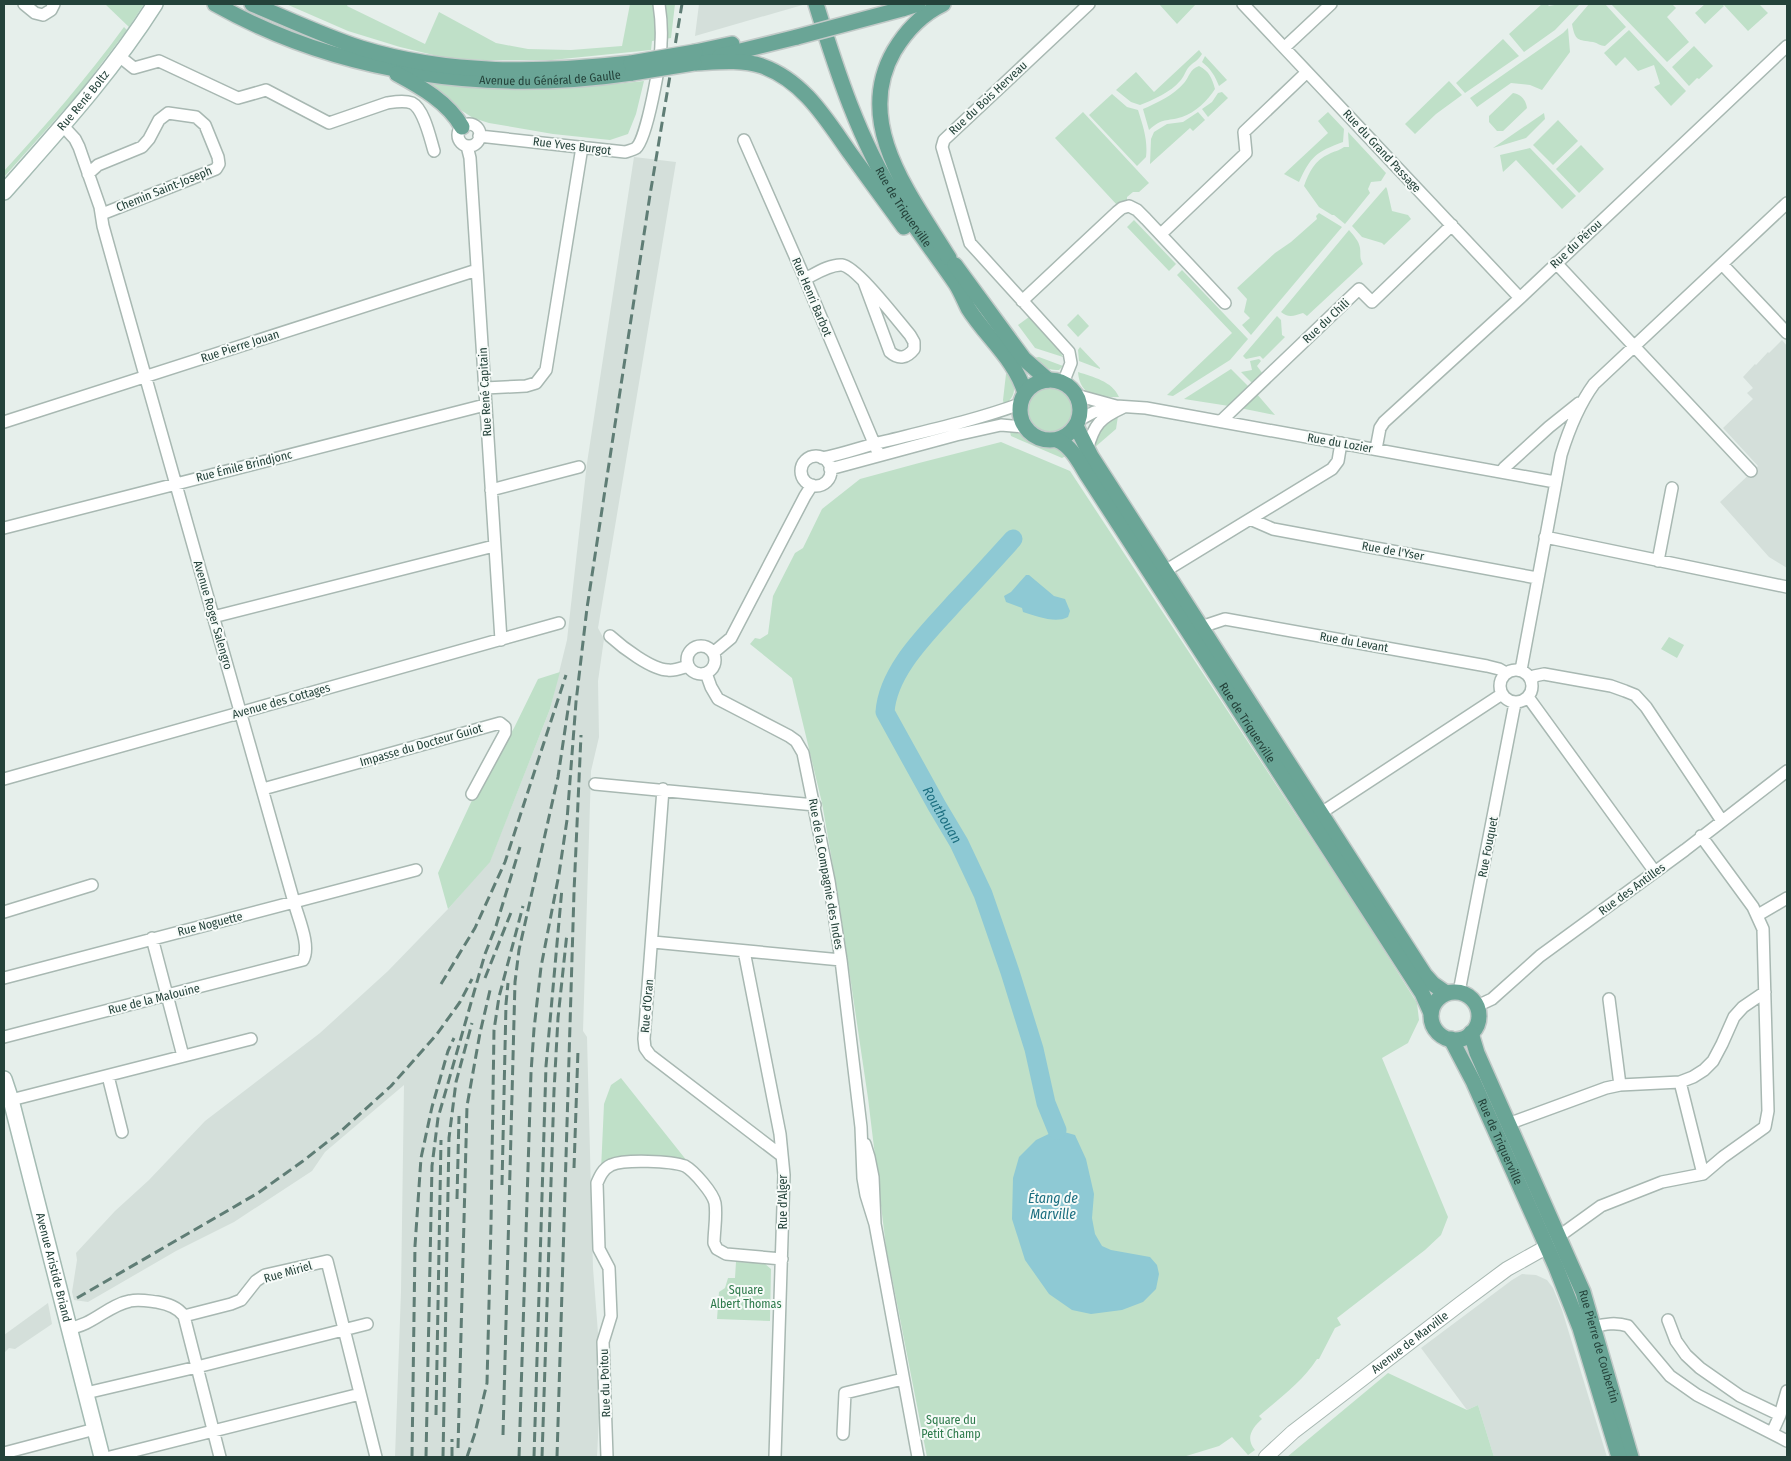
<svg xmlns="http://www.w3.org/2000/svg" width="1791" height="1461" font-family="'Fira Sans Condensed',sans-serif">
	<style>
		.built { fill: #d4dfda }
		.green { fill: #bfe0c8 }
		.water { fill: #8ec9d4 }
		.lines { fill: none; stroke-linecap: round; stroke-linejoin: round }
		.river { stroke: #8ec9d4; stroke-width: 19 }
		.minor-casing { stroke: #a8b8b2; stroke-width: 14 }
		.tertiary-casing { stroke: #a8b8b2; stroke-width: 16 }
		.secondary-casing { stroke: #a4bbb3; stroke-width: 18 }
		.primary-casing { stroke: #c2cac8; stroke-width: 18 }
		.minor { stroke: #fff; stroke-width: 11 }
		.tertiary { stroke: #fff; stroke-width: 14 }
		.secondary { stroke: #fff; stroke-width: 15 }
		.primary { stroke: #6aa596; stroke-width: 15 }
		.rail { stroke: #5f7d75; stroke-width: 3; stroke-dasharray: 10 5; stroke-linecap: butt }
		.primary-bridge-casing { stroke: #c2cac8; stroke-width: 18; stroke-linecap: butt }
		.primary-bridge { stroke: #6aa596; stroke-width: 15 }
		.labels { text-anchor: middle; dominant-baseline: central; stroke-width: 4; stroke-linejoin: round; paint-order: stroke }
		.street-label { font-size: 12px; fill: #24423a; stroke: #f7fbf9 }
		.park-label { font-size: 12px; fill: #2d7a4b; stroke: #f7fbf9 }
		.water-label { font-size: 14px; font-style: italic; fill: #1c6f80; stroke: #f7fbf9 }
	</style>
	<rect width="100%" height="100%" fill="#e6efeb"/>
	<path class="built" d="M699,4H806L695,36Z
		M634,157L676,162L598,628L604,639L598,681L599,737L591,771L583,1031L587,1037L593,1268L599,1346L600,1397L597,1457H395L401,1292L404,1085L325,1152L312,1171L234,1222L176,1251L88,1302L74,1300L72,1292L77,1260L76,1253L115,1211L149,1180L205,1121L320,1033L388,971L448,909L490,861L550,709L567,640L587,463Z
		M1782,340L1787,346V568L1769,557L1720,502L1758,466L1723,428L1753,399L1747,393L1753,388L1743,377L1755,364L1756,365L1768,352L1769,353Z
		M1522,1274L1536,1275L1547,1280L1553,1288L1562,1310L1607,1457H1494L1478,1405L1467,1410L1421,1348L1512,1280Z
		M48,1303L52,1324L15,1349L9,1348L4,1353V1335Z"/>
	<path class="green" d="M105,4H144L129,27Z
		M286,4H348L347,6L425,44L439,12L496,43L528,49L571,50L622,46L630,4H675L671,38L652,41L651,50L552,60H483L446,58L400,47L348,31Z
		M1159,4H1196L1177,24Z
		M1542,4H1547L1549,6L1560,4H1580L1555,30L1524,52L1509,34Z
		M1589,4H1605L1626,27L1605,46C1600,46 1598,43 1593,42C1578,40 1575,41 1572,24Z
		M1611,4H1672L1676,8L1667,17L1689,42L1667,62Z
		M1705,4H1722L1724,6L1705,24L1695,13Z
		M1723,4H1759L1768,13L1748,31Z
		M124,27L127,30L79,93L4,177V171C46,125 87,78 124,27Z
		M1568,28L1570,52L1542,90L1530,85L1511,83L1477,107L1470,98L1563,33Z
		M1629,30L1686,91L1671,106L1654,87L1660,84L1654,65L1638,71L1625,57L1616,66L1604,53Z
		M1503,39L1519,56L1465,93L1456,83Z
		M1694,46L1713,66L1699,79L1697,78L1689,86L1672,67Z
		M1199,50L1202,54C1198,61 1193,62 1188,68C1185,72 1184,77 1180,81C1171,92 1153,100 1140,105L1131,102L1116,90L1136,72L1154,92Z
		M1205,56L1227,80L1219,86C1215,76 1211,69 1202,62Z
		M1199,66C1209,71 1212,78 1215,89C1208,100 1195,113 1182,117C1166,122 1163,117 1149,130L1143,109C1157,103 1174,95 1184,83C1190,76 1189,70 1199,66Z
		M644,81L636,114L628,134L610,140L553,134L489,123L473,118L427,88L428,82C500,86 572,90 644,81Z
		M1449,81L1462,95L1436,114L1415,134L1405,124Z
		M1222,92L1228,98L1208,117L1202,109L1212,102L1218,93Z
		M1513,93C1521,94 1526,100 1527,108L1503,131H1497L1489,122V116Z
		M1112,94L1127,107L1138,110C1143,126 1148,140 1146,157L1137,166L1089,115Z
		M1083,112L1149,183L1139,192H1133L1127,197V200L1117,205L1055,138Z
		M1198,112L1205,120L1193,131L1190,128L1150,164L1151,139L1154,132L1167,124L1183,122Z
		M1328,112L1344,129L1343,142C1316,152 1311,156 1299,182L1284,174L1328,133L1318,121Z
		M1544,113L1545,119L1526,138L1493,148Z
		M1558,120L1578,141L1553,165L1533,145Z
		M1348,132L1386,173L1381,181L1371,182L1368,189L1370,193L1345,224L1334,215H1332L1319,207L1304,186C1309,172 1315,160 1329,154C1334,151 1339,151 1344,147H1349Z
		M1581,145L1604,169L1579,193L1556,169Z
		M1530,148L1576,196L1562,209L1516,160L1503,172L1500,155Z
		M1386,187L1387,189L1392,211L1408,215L1411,219L1384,245L1382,243L1362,237L1352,226Z
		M1319,213L1342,227L1251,335L1242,325L1250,318L1244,312L1247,299L1237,288L1275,253L1291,242L1317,219L1316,216Z
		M1134,220L1176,264L1169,271L1127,227Z
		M1349,230C1354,236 1359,241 1360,248C1361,254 1359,258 1363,264L1307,316L1303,313C1294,316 1288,318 1281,312Z
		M1182,270L1248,339L1230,360L1173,396L1167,395L1232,333L1177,275Z
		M1078,314L1089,326L1078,337L1067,325Z
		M1277,316L1281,320L1282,335L1285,337L1263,359L1260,356L1246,359L1243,356Z
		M1029,317L1058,348L1063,357L1035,348L1018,325Z
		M1080,347L1100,368V369L1079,361L1078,350Z
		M1039,357L1063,366L1059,370C1048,371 1041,365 1033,358Z
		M1259,359L1261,361L1257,366L1263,374L1253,384L1241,372L1252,370L1250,361Z
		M1231,369L1249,387L1229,406L1184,399Z
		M1009,372C1015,386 1018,395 1004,405L1003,400L1006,374Z
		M1078,372C1093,377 1112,381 1119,397C1098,397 1080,397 1078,372Z
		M1026 409a23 23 0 1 1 46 0a23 23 0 1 1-46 0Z
		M1256,393L1275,415L1240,408Z
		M1118,416L1116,429L1094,448V443L1103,424Z
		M1010,432C1021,432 1026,439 1036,443C1047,447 1058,446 1066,456L1062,458L1011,436Z
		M1001,442L1070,471L1361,914L1417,1003L1419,1020L1408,1043L1382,1058L1448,1217L1441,1235L1425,1250L1337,1318L1341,1325L1335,1328L1319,1359H1317C1302,1382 1280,1398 1259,1416L1262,1419C1252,1428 1245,1438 1255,1450L1248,1455L1232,1437L1219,1446L1183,1457H927L886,1247L868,1098L838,895L822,803L792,678L750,644L755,638L760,639L768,634L773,596L795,553L803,548L822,509L860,479L919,463Z
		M1669,637L1684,645L1677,658L1661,649Z
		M560,672L550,709L490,862L448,909L438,873L474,796L514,728L538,679Z
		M621,1078L687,1161L617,1157L601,1170L604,1104L611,1085Z
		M736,1262L764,1263L771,1269L770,1321L717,1319L719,1292L725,1288L728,1278H735Z
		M1388,1373L1467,1410L1478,1405L1494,1457H1287Z"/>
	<path class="water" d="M1026,575H1029L1054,596L1065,599L1070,611L1068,617C1055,624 1037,616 1023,612L1022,608L1006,602L1004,596L1011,592Z
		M1057,1130L1075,1135L1086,1159L1094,1194L1092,1218L1095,1234L1102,1246L1111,1250L1150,1257L1157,1265L1159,1274L1156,1289L1143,1302L1122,1310L1091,1314L1072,1310L1049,1294L1025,1260L1012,1219L1013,1178L1019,1157L1036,1140Z"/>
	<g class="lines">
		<path class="river" id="s1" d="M1013,539C994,560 975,581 956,601C929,632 888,669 885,712L937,806L959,843L983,894L1010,972L1034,1049L1046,1103L1057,1130"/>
		<defs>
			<path id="minor" d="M24,4L35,13L43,15L51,10L54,4
				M1243,4L1520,298
				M1285,47L1331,4
				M119,56L134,68L159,61L238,98L266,90L329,123L387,103C394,102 404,100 412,103C424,109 430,138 434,151
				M458 135a11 11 0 1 1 22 0a11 11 0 1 1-22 0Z
				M479,136L625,152C628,151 633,150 636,148C647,139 661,59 661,43C662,29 661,17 659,4
				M744,140L805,279L879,455
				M467,146L470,158L501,640
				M88,174L98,165L142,147L149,139L159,120L168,113L196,117L205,125L218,157L219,164L216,169L102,214
				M1161,234L1246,153L1244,132L1307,72
				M1556,263L1751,471
				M1722,264L1787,333
				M805,279C815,274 830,264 842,265C857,267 898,321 910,335L914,342V349C907,358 899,360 890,352L864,282
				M1022,301L1117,212L1122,208L1129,206L1137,210L1146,219L1225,303
				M1063,383L1071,363L1069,352L970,243L942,147L944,140L1089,4
				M485,388L526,386L536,383L546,370L582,147
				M1076,395L1116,406L1146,408L1555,482
				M1079,420L1094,412L1115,407
				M1221,421L1359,289L1372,302L1452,225
				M4,422L477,270
				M1376,449L1380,428L1384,422L1520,298L1787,46
				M1087,450C1094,424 1100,418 1124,407
				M801 471a15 15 0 1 1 30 0a15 15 0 1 1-30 0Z
				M822,458C844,454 864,446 886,441C931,430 976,420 1020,404
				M830,469L956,435L1001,425L1024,427
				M1504,472V468L1549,427L1579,403
				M491,490L579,467
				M1250,519L1273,529L1537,578
				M4,528L485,405
				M1545,537L1787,587
				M1658,561L1672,488
				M1165,571L1332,469L1338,461L1341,443
				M213,617L494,546
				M1201,627L1225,619L1487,666L1499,669L1506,673
				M610,636C622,647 652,670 668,670C675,671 681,668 688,666
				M687 660a14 14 0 1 1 28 0a14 14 0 1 1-28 0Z
				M713,653L731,638L805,496L812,485
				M1500 686a16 16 0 1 1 32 0a16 16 0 1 1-32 0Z
				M1521,670L1561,455C1569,429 1578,406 1594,384L1787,203
				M706,673L711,687L718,699L789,736L796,741L803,753L829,881L841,960L861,1127L863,1178L866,1195L875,1224
				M1532,680L1534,676L1544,674L1611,686L1625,691L1635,695L1646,707L1722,821
				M1528,697L1655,872
				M4,779L559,623
				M595,784L815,805
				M263,789L500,723L505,727V733L472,794
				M663,789L644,1039L645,1048L650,1055L782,1156
				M1321,813L1502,694
				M4,912L92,885
				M1758,915L1787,898
				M152,938L183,1056
				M653,942L841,960
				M744,951L780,1134L784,1175L775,1457
				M4,978L416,870
				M1459,992L1515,703
				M1609,999L1620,1085
				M1477,1006L1492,999L1540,956L1685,850L1787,771
				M4,1037L303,960C311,946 298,918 294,902L115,269L103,226L100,207L79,147L75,139L63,126
				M108,1076L122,1132
				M1680,1082L1703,1174
				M11,1100L251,1039
				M1508,1124L1606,1088L1620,1085L1680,1082L1693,1077L1704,1070L1713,1061L1722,1044L1734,1017L1743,1007L1765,992
				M865,1144L869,1157L873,1177L875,1224L918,1457
				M1558,1237L1601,1206L1662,1182L1703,1174L1723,1157L1765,1127L1768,1111L1763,929L1753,907L1701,836
				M184,1316L220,1457
				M1668,1320L1676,1341L1686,1355L1700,1368L1740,1396L1780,1415
				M1593,1327C1605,1324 1616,1322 1628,1326L1670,1376L1697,1395L1787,1441
				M69,1328C92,1326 108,1305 130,1301C139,1299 148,1301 157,1302C168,1304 178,1307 184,1316L231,1304L241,1300L256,1281L265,1275L327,1261L376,1457
				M86,1393L197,1367L367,1324
				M1772,1433L1780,1415L1787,1391
				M843,1434L845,1393L903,1379
				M4,1453L95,1429
				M110,1457L360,1394
				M607,1457L603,1342L611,1316L609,1268L599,1249L597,1183C600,1176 603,1169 611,1165C625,1159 671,1161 685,1166C694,1171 713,1193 715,1203C717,1216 714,1231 714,1243L717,1249L726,1254L782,1259"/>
			<g id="tertiary">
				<path id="s2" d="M1266,1457L1293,1432L1460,1304L1507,1269L1541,1250L1556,1239"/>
			</g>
			<g id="secondary">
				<path id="s3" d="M4,192C57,132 112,72 155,4"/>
				<path id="s4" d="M4,1079L11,1100L102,1457"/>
			</g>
			<g id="primary">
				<path id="s5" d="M215,4C341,75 490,94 632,73"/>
				<path d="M252,4C288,19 324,36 361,48C449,75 541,73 631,63"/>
				<path id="s6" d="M816,4C837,72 859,140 897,200C916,229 937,256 956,284C961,292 964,300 968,308C986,337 1015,359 1025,393"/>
				<path d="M943,4C922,14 906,31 894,51C852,124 912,197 949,258"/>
				<path d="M902,9L918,4"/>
				<path d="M695,52L732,44"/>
				<path d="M720,56L797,37"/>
				<path d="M694,63C716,62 741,59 762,66C804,81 826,119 850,153C868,178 886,202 904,227"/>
				<path d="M397,74C421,87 448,102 462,127"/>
				<path d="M955,265L1024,359L1048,380"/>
				<circle cx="1050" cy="410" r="30"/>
				<path d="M1076,426L1091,456L1425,975L1433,984L1446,993"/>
				<path id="s7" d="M1057,440C1072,446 1080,464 1089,478L1422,993L1431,1013"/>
				<circle cx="1455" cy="1016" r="24"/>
				<path id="s8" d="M1471,1033L1477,1053L1583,1292L1631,1457"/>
				<path id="s9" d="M1451,1039L1473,1081L1556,1267L1580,1328L1619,1457"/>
			</g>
		</defs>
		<use href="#minor" class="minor-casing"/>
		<use href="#tertiary" class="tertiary-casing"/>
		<use href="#secondary" class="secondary-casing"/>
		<use href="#primary" class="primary-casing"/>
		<use href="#minor" class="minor"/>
		<use href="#tertiary" class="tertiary"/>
		<use href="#secondary" class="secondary"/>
		<use href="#primary" class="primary"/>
		<path class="rail" d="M485,978L512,910
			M441,984L475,928L505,862L566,675
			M574,1168L578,1050
			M502,1185L506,1004L508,983
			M457,1199L459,1116
			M77,1298L258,1193L303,1161L340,1132L391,1086L437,1034L460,1002L472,979
			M436,1415L441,1140
			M503,1435L515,982L519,950L558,777L570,696
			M458,1448L467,1106L480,1033L491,986
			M412,1457L415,1246L421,1158L432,1107L448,1051L454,1038
			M426,1457L432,1166L438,1118L485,954L496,926L520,847
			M443,1457L449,1138L456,1082L472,1023
			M452,1457V1439
			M467,1457L475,1433L487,1383L491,1224L494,1030L499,997L523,906
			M519,1457L531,1073L534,1029L541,967L559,874L567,820L576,702L587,608L650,195L682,4
			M534,1457L546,1066L562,888
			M542,1457L554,1091L558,1018L567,933
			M557,1457L574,892L581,735"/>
		<defs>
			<path id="primary-bridge" d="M797,37L902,9
				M631,63L695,52
				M632,73L694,63"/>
		</defs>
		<use href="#primary-bridge" class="primary-bridge-casing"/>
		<use href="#primary-bridge" class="primary-bridge"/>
	</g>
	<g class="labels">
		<g class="street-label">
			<text stroke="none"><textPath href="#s5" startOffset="348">Avenue du Général de Gaulle</textPath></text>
			<text transform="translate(988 98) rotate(-43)">Rue du Bois Herveau</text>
			<text stroke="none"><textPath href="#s3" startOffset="121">Rue René Boltz</textPath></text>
			<text transform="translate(572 146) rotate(7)">Rue Yves Burgot</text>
			<text transform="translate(1382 151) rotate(47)">Rue du Grand Passage</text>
			<text transform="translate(164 189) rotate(-22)">Chemin Saint-Joseph</text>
			<text stroke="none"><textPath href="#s6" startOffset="222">Rue de Triquerville</textPath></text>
			<text transform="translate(1576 244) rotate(-43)">Rue du Pérou</text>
			<text transform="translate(812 297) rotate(67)">Rue Henri Barbot</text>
			<text transform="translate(1326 321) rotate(-43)">Rue du Chili</text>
			<text transform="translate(240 346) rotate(-18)">Rue Pierre Jouan</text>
			<text transform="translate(485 392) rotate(-93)">Rue René Capitain</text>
			<text transform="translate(1340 443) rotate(10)">Rue du Lozier</text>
			<text transform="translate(244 466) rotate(-14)">Rue Émile Brindjonc</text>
			<text transform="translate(1393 551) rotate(10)">Rue de l'Yser</text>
			<text transform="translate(213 615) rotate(74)">Avenue Roger Salengro</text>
			<text transform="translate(1354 642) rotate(10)">Rue du Levant</text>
			<text transform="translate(281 701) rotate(-16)">Avenue des Cottages</text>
			<text stroke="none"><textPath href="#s7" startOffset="342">Rue de Triquerville</textPath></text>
			<text transform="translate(421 745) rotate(-16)">Impasse du Docteur Guiot</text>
			<text transform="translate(1488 847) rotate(-79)">Rue Fouquet</text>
			<text transform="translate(826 874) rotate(80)">Rue de la Compagnie des Indes</text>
			<text transform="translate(1632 889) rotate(-36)">Rue des Antilles</text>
			<text transform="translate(210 924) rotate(-14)">Rue Noguette</text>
			<text transform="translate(154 999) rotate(-14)">Rue de la Malouine</text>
			<text transform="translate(647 1006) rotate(-85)">Rue d'Oran</text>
			<text stroke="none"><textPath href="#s9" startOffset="114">Rue de Triquerville</textPath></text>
			<text transform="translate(783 1202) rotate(-90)">Rue d'Alger</text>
			<text stroke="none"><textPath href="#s4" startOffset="195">Avenue Aristide Briand</textPath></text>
			<text transform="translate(288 1272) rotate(-16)">Rue Miriel</text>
			<text stroke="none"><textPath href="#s2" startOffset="184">Avenue de Marville</textPath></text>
			<text stroke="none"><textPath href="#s8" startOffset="339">Rue Pierre de Coubertin</textPath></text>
			<text transform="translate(605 1383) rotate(-92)">Rue du Poitou</text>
		</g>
		<g class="park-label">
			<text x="746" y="1290">Square<tspan x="746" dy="14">Albert Thomas</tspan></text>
			<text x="951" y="1420">Square du<tspan x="951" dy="14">Petit Champ</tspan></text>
		</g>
		<g class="water-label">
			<text stroke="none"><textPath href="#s1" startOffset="336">Routhouan</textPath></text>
			<text x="1053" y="1198">Étang de<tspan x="1053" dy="16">Marville</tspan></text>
		</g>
	</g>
	<rect width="1791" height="1461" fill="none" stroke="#24423a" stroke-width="10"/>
</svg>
